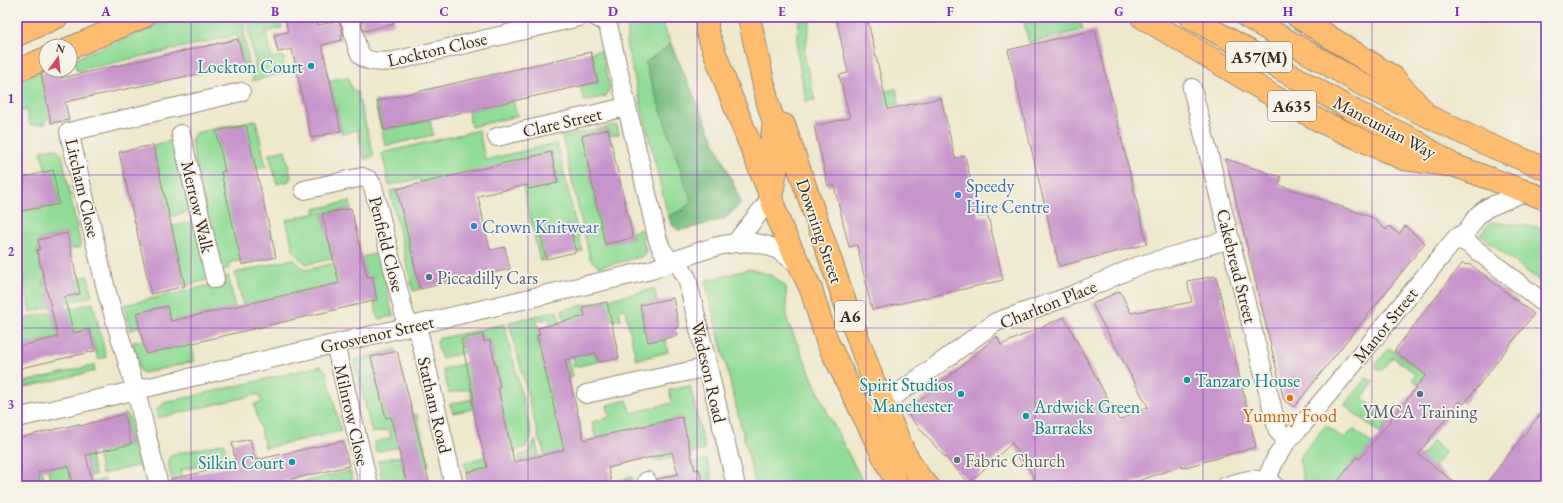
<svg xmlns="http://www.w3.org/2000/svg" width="1563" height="503" font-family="'EB Garamond',serif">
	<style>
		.green { fill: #90db97; stroke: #66825a; fill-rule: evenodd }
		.forest { fill: #74bb80; stroke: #58724f }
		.building { fill: #c795cb }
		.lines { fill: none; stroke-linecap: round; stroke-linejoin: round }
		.street-casing { stroke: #948976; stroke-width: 20 }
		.highway-casing { stroke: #948976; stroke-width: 24 }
		.street { stroke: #fff; stroke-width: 18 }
		.highway { stroke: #febc70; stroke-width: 22 }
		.grid { fill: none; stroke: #7b2cbf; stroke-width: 1; stroke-opacity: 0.55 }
		.culture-dot { fill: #0f9aa8; stroke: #f7f3e8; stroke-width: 1.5 }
		.shop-dot { fill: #3f7fe0; stroke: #f7f3e8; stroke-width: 1.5 }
		.service-dot { fill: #5c6f8a; stroke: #f7f3e8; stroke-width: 1.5 }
		.food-dot { fill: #e8710a; stroke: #f7f3e8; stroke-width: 1.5 }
		.worship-dot { fill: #6b7280; stroke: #f7f3e8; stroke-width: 1.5 }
		.labels { text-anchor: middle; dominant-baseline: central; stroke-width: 3.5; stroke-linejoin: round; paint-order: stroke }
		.shield { fill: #f7f3e8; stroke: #73665b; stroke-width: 1 }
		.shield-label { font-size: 17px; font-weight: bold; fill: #3b2a1e }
		.street-label { font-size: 18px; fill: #3b2a1e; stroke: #f7f3e8 }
		.culture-label { font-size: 18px; fill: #0d838f; stroke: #f7f3e8; text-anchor: end }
		.shop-label { font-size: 18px; fill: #366cbe; stroke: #f7f3e8; text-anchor: start }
		.service-label { font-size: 18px; fill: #4e5e75; stroke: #f7f3e8; text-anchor: start }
		.food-label { font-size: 18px; fill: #c56008; stroke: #f7f3e8 }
		.worship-label { font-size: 18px; fill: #5b616d; stroke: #f7f3e8; text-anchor: start }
		.neatline { fill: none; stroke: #7b2cbf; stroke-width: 1.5 }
		.grid-label { font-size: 13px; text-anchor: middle; font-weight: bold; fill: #7b2cbf }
	</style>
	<rect width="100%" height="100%" fill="#f7f3e8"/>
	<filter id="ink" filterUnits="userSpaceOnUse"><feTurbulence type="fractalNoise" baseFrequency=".025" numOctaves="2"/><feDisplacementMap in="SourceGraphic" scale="8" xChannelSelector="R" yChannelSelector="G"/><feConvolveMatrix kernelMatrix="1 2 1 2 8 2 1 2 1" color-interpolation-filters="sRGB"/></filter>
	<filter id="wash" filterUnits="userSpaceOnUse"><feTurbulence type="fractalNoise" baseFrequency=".012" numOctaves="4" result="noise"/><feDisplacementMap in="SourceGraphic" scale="16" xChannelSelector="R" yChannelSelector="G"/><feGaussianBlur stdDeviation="0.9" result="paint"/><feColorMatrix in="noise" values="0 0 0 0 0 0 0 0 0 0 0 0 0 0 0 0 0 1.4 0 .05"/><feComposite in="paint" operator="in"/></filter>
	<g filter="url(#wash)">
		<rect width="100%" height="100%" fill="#eee8cd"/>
		<path class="green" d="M175,17H247C241,31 246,49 249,63L244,64L237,35L77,71L74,59Z
			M251,17H280L282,28L266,32L272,58L283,56L285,61L283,63L285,73L252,81C253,75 256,68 255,62C253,48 246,31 251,17Z
			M630,17H658L661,19L671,44L645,63L692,201L683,210L668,216L626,43Z
			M799,17H811L804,53L815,100L806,101L797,52Z
			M1023,17H1067L1080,22L1083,30L1029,43Z
			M601,50L610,88L606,96L584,101L580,86L598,82L591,52Z
			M41,70L50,116L44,124L30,125L26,110L17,112V80Z
			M348,77L351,88L357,92L374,156L364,159L358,130L342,134L330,80Z
			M896,89L899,104L854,113L851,98Z
			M513,100L517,116L471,127L468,111Z
			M375,101H377L384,130L430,120L433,135L385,146Z
			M256,120L266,167L256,169L253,154L224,160L227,171L221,172L247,259L229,263L230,268L219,271L191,141L195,133ZM245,125L249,142L220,148L216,131Z
			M614,125L617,126L619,134L610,136L608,129L582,136L605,244L633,238L632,232L641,229L646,252L641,257L599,267L590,259L562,137Z
			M479,130L485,160L557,143L582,251L576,252L570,225L540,233L546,259L540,261L517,162L421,184L420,179L389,185L382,153ZM551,153L558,183L529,189L522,159Z
			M171,141L177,144L192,206L188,212L169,217L153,145Z
			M53,148L58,150L62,155L81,247L70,249L67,233L38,240L40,249L37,250L38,255H42L44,264L40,265L41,271L46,270L48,280L43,281L45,286L49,285L51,294L47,295L48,301L80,294L77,279L88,276L92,296L30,312L17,249V212L59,204L53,171L46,172L41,151Z
			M285,150L291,177L289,181L277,184L269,154Z
			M397,189L420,289L413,291L390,191Z
			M350,201L351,208L322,214L333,259L306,264L294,253L286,220L316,213L315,209Z
			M190,222L196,224L208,275L206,280L185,286L172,226Z
			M1490,222L1546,228V286L1480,235Z
			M379,253L393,316L378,319L374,301L377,300L372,276L334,309V311L330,312L324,287L243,305L235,273L293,259L305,270Z
			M750,269L773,276L786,287L787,320L829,416L865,486H756L705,281Z
			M17,272L25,309L17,311Z
			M228,275L235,307L191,343L195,361L144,373L140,371L133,342L143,340L177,346L167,307L140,327L130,330L124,305L223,282Z
			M654,289L657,301L641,305L648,341L665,338L668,352L636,360L625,309L619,310L621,319L611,321L606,302L583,308L598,362L574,367L562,310Z
			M93,303L106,357L98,359L89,329L74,333L67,309Z
			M557,311L572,377L563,379L549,318L537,321L540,335L537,336L539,346L542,345L545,360L542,361L545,370L552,369V389L549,390L552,401H556L568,451L552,486L542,443H540L509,322Z
			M52,312L58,337L17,347V321Z
			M504,324L532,436L525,448L511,451L494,388L500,386L496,366L488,359L494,357L490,340L484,342L482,334L461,339L462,347L467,346L468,352L441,358L437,342L438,339Z
			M1389,348L1426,375L1418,384L1412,379L1416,374L1393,357L1384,368L1381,370L1377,368L1376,365Z
			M396,349L397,351L371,357L386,417L412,412L413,415L417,414L429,466L419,469L412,437L418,435L413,415L391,420L394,432L401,446L376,452L374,442L391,438L389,430L372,433L354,360Z
			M466,363L483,397L472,400L474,409L453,413L450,404L472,399L469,389L449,393L443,369Z
			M94,365L95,371L17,389V384Z
			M321,366L326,371L341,431L265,448L254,404L262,402L259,394L158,418L156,410L164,403Z
			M1366,378L1373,381V384L1362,398L1384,415L1388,410L1394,415L1380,433L1344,405Z
			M690,386L705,450L654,462L650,447L687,439L682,417L627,430L622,440L620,431L602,435L603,444L597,445L592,422L610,417L607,405L627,400L631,413L672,403L669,390Z
			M124,414H127L129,417L141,465L102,474L91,423L94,422L101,451L131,444Z
			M1326,425L1344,439L1353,429L1372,444L1360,459L1357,457L1334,486H1311L1303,479L1299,458Z
			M34,435L46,486H35L40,482L36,462Z
			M535,440L539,456L519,460L518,456L529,453Z
			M1433,441L1446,452L1434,466L1438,469L1424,486L1412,468Z
			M224,443L228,459L181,470L185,486H173L168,462L171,455Z
			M89,448L95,475L85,477L84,471L89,470L85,449Z
			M492,455L488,467L467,472L464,462Z
			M400,456L406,483L410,486H384L378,461Z
			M46,459L68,466L71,480L51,485Z
			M707,459L713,486H704L699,469L695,470L693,463Z
			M350,471L354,486H285Z
			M632,477L635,486H612L611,483Z
			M105,479L106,486H78Z"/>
		<path class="forest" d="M671,44L740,199V204L725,219L687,229L678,230L672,225L668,216L683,210L691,201L645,63Z"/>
		<g id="blocks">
			<path class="building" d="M285,17H316L318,25L338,21L341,26L343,35L341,36L342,40L322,45L341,131L311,138L292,49L278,52L274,35L288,32Z
				M360,17H394V24L364,31Z
				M836,17H867L888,109L941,98L955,158L965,156L979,217L988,216L1003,280L872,310L857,245L849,247L834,185L828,186L814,126L850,118L839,75L848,73Z
				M1095,30L1147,244L1059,266L1008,50Z
				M238,39L244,64L65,102L69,120L51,123L41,74L50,70H59L61,78Z
				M591,52L598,82L384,130L377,101Z
				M246,125L276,257L242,265L221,172L225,171L216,131Z
				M608,129L633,238L605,244L582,136Z
				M153,145L185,286L151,294L119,152Z
				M551,152L558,183L529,189L527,185L478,196L490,250L505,247L510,269L420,289L397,189Z
				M1226,159L1281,177L1279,185L1371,217L1386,230L1389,226L1399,234L1405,226L1425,243L1294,407L1284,400Z
				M53,170L59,204L17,212V179Z
				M351,208L367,277L372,276L377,300L146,354L136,313L167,306L171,321L339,283L322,214Z
				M570,225L576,252L546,259L540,232Z
				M67,233L80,294L64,297L74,333L89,329L95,351L17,369V347L58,337L37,250L40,249L38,240Z
				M1462,264L1471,265L1534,314L1464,404L1459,401L1418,454L1459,486H1334L1357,457L1360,459L1426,375L1394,351Z
				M1216,276L1256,447L1182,468L1181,466L1124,486H1037L1029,468L1012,443L969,483L934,445L906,412L997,336L1001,345L1064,317L1119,420L1148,407L1092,304L1120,291L1131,313L1192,302L1187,281Z
				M673,298L679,327L676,328L677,336L648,342L640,305Z
				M607,302L619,358L598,362L596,353L565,360L584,440L682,417L695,470L699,469L704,486H658L657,479L678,474L672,452L608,468L612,486H470L467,472L487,467L475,418L472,399H474L461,339L483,334L484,342L490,340L500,387H498L514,462L564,450L537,335H540L538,328L585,316L583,307Z
				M397,351L410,402L430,486H407L391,417L386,418L371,357Z
				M1546,407V486H1484Z
				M124,414L131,444L86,455L93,486H73L68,466L38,472L41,486H21L17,469V438L79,424L80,426Z
				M250,439L255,460L343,441L349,466L262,486H171V479L236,465L232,443Z"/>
		</g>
	</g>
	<g filter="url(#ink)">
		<use href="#blocks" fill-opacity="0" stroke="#948976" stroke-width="1"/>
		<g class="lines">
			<defs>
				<path id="street" d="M348,17L351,21C359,54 355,65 394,61L579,17
					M596,17L606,22L609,29L657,237L661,248L671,263
					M1192,88L1278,431L1287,441
					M181,134L215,279
					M497,137L626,107
					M304,190L362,177L369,180L373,186L405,317L419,335L420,338L454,486
					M1456,238L1469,244L1546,305
					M736,242L771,198
					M676,260L687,278L736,486
					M335,344L369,486
					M586,394L708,367
					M870,406L896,395L996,322L1073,295L1135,267L1230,239
					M17,418L651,270C687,257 737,230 776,249C785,254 793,261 801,267
					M1266,480L1276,458L1287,441L1303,424L1355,362L1456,238L1466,232L1478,215L1487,208L1524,192
					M647,481L648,486
					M159,486L136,391L107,293L69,132L241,92
					M1226,486C1246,480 1256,475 1275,486"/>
				<path id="highway" d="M707,17V31L726,84L769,192L781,227L811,289L827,341L898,486
					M749,17L768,104L774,122L784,125L848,311L873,380L904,452L920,478L928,486
					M1142,17L1275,97L1324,123L1404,159L1448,165
					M1190,17L1354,111L1414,140L1453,165L1546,199
					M1247,17L1365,86L1484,143L1546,169
					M1298,17L1393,77L1422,109
					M17,35L57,17
					M70,48L143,17
					M17,71L46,58
					M771,198L777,165L771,143L774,122"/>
			</defs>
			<use href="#street" class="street-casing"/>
			<use href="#highway" class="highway-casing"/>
			<use href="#street" class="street"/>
			<use href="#highway" class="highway"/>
		</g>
	</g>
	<path class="grid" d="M191,17V486M360,17V486M528,17V486M697,17V486M866,17V486M1035,17V486M1203,17V486M1372,17V486M17,175H1546M17,328H1546"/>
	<g class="culture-dot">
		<circle cx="311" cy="66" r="4"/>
		<circle cx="1187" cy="380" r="4"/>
		<circle cx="961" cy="394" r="4"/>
		<circle cx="1026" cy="416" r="4"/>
		<circle cx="292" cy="462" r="4"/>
	</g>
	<g class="shop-dot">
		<circle cx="958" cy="195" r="4"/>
		<circle cx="474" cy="226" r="4"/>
	</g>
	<g class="service-dot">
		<circle cx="429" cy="277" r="4"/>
		<circle cx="1420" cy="394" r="4"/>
	</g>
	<circle class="food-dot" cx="1290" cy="398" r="4"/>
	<circle class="worship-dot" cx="957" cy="460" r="4"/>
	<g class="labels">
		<g class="shield">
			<rect x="1226" y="42" width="66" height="30" rx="3"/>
			<rect x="1268" y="91" width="48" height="30" rx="3"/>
			<rect x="835" y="301" width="30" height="30" rx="3"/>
		</g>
		<g class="shield-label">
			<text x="1259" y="57">A57(M)</text>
			<text x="1292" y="106">A635</text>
			<text x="850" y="316">A6</text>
		</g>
		<g class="street-label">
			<text transform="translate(437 49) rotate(-13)">Lockton Close</text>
			<text transform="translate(562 122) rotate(-13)">Clare Street</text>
			<text transform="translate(1385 127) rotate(28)">Mancunian Way</text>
			<text transform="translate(83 188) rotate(77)">Litcham Close</text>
			<text transform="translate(198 207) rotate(77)">Merrow Walk</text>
			<text transform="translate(820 231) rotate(71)">Downing Street</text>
			<text transform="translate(387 244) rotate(76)">Penfield Close</text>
			<text transform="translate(1237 266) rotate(76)">Cakebread Street</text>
			<text transform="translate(1048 304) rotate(-22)">Charlton Place</text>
			<text transform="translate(1385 325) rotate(-51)">Manor Street</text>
			<text transform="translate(377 334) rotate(-13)">Grosvenor Street</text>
			<text transform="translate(709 372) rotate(77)">Wadeson Road</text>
			<text transform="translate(435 405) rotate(77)">Statham Road</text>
			<text transform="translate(352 415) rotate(77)">Milnrow Close</text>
		</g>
		<g class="culture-label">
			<text x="303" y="66">Lockton Court</text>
			<text x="1195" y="380" text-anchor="start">Tanzaro House</text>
			<text x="953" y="384">Spirit Studios<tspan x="953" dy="21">Manchester</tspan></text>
			<text x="1034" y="406" text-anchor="start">Ardwick Green<tspan x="1034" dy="21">Barracks</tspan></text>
			<text x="284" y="462">Silkin Court</text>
		</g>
		<g class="shop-label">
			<text x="966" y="185">Speedy<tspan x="966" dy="21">Hire Centre</tspan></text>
			<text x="482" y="226">Crown Knitwear</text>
		</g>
		<g class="service-label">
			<text x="437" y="277">Piccadilly Cars</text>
			<text x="1420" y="411" text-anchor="middle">YMCA Training</text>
		</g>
		<g class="food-label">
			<text x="1290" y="415">Yummy Food</text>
		</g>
		<g class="worship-label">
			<text x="965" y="460">Fabric Church</text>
		</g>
	</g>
	<rect width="1563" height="503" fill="none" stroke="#f7f3e8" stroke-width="44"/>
	<g transform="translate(58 58) rotate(15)"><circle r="19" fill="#f7f3e8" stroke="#aca397"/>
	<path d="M0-3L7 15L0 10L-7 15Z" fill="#d1495b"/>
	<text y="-6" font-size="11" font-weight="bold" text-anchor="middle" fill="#3b2a1e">N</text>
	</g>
	<rect x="22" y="22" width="1519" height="459" class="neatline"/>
	<g class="grid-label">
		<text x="106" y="16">A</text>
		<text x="275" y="16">B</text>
		<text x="444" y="16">C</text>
		<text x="613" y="16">D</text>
		<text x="782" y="16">E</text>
		<text x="950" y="16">F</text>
		<text x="1119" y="16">G</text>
		<text x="1288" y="16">H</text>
		<text x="1457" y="16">I</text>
		<text x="11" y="103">1</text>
		<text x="11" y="256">2</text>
		<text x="11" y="409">3</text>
	</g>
</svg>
